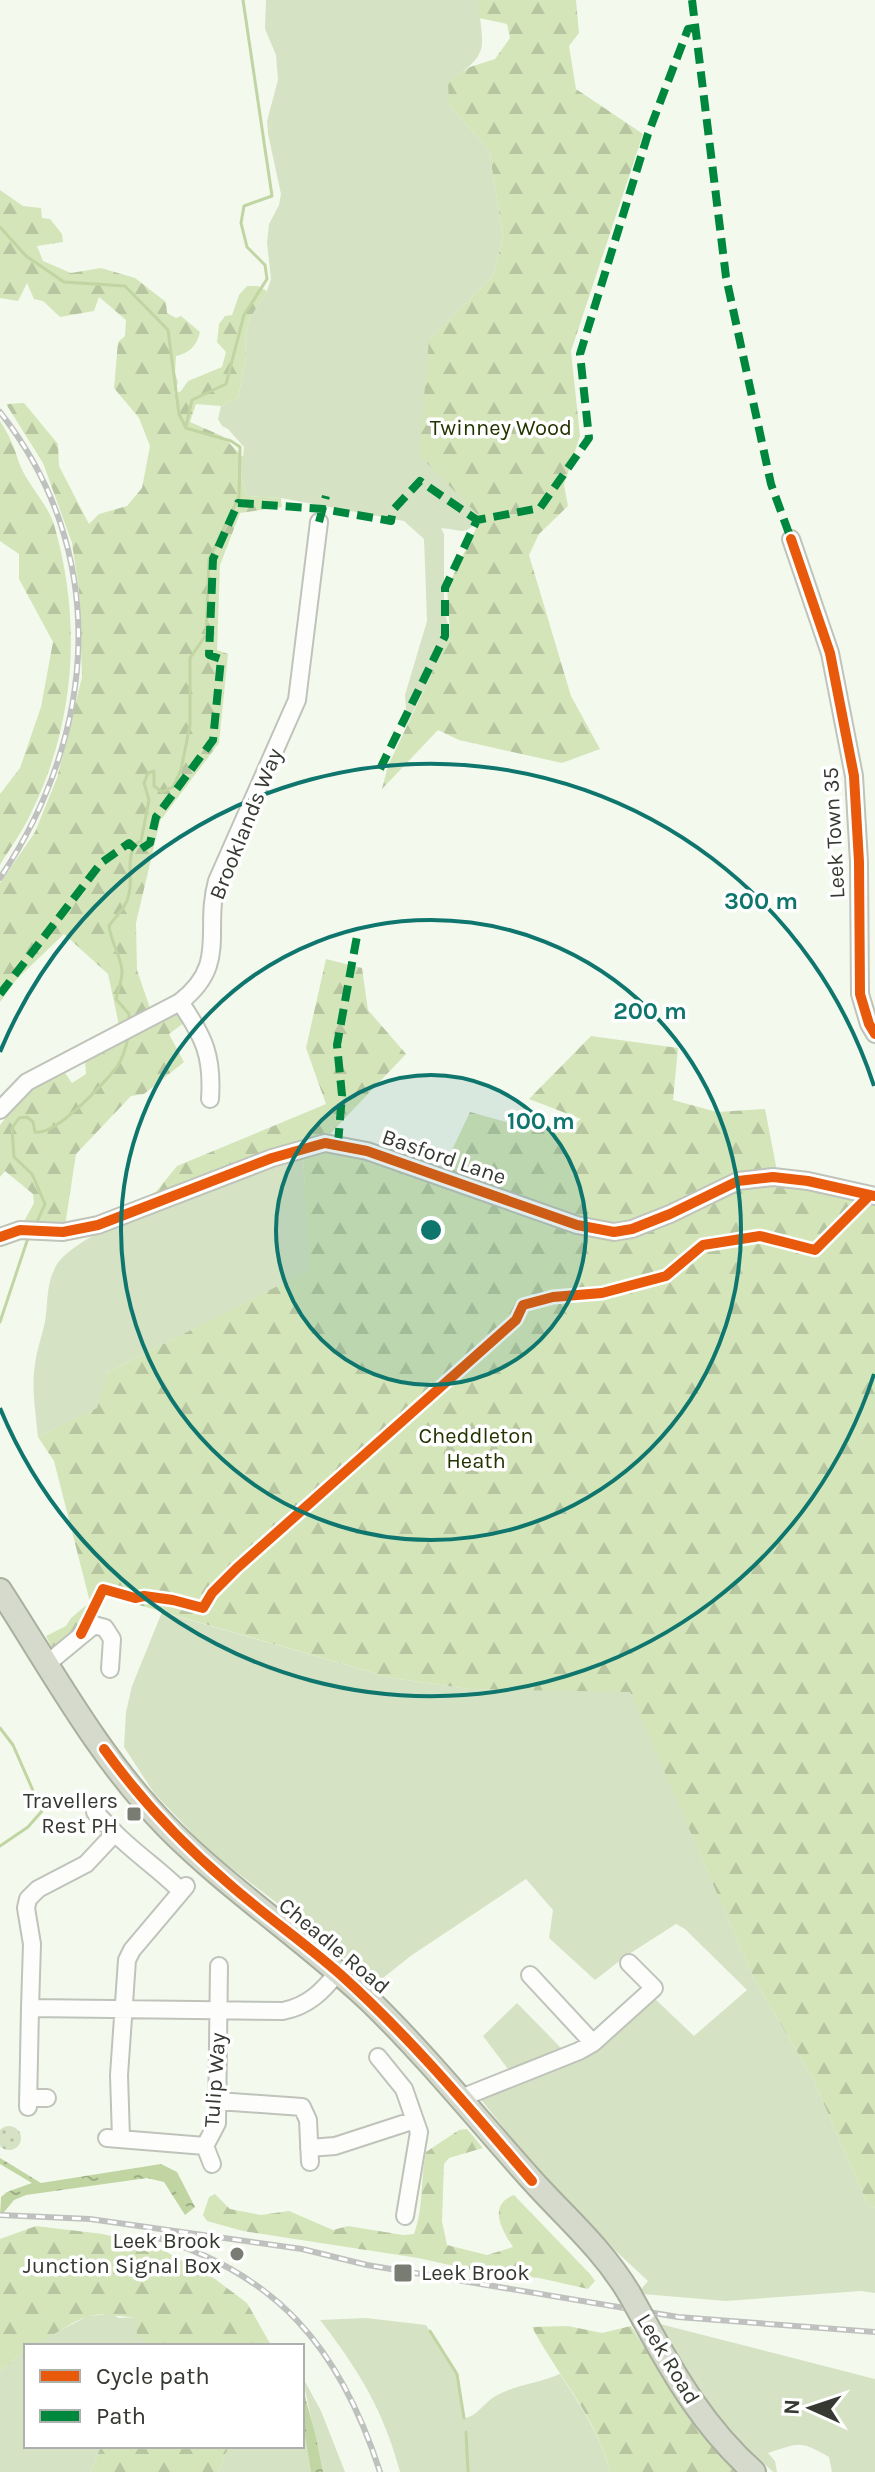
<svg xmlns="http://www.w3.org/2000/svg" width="875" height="2472" font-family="Karla,sans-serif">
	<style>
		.green { fill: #d6e2c4 }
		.forest { fill: url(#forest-firs) }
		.park { fill: url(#park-dots) }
		.water { fill: url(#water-ripples) }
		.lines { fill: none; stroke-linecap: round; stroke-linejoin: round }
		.stream { stroke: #c0d5a2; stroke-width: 3 }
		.minor-casing { stroke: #bfc3ba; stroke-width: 20 }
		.highway-casing { stroke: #a9b09e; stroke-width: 26 }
		.minor { stroke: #fdfefc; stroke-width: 16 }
		.highway { stroke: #d5dacd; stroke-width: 22 }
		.rail-casing { stroke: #bfc1be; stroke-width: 6 }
		.rail { stroke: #fff; stroke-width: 3; stroke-dasharray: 9; stroke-linecap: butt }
		.highway-bridge-casing { stroke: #a9b09e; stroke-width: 26; stroke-linecap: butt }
		.highway-bridge { stroke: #d5dacd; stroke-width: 22 }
		.quiet { stroke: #00873e; stroke-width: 8; stroke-dasharray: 16 8; stroke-linecap: butt }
		.cycleway-casing { stroke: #fff; stroke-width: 15 }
		.cycleway { stroke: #e8590c; stroke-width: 10 }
		.ring { fill: none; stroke: #0f766e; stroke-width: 4 }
		.poi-dot { fill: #787c73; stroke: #fff; stroke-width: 3 }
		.labels { text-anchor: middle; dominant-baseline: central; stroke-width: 7; stroke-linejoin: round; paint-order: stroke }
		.park-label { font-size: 22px; fill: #243401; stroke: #fff }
		.street-label { font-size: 22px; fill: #353931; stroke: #fff }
		.poi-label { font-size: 22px; fill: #353931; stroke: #fff; text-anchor: end }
		.centre { fill: #0f766e; stroke: #fff; stroke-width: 4 }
		.ring-label { font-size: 24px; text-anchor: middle; font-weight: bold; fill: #0f766e; stroke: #fff; stroke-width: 7; stroke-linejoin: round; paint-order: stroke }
	</style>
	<defs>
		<pattern id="forest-firs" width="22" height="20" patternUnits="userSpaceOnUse" patternTransform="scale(2)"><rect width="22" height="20" fill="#d4e5ba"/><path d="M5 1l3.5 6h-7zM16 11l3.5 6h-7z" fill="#b7c5a0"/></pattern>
		<pattern id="park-dots" width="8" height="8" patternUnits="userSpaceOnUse" patternTransform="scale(2)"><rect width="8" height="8" fill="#d6e2c4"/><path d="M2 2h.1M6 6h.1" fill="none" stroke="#b8c3a9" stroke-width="1.8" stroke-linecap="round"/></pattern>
		<pattern id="water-ripples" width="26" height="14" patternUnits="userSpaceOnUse" patternTransform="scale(2)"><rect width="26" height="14" fill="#c0d5a2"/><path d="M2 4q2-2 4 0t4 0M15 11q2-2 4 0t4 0" fill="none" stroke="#9dae85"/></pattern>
	</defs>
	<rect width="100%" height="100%" fill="#f4f9ee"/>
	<path class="green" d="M266,0H479C480,46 495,51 449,81V105L489,150L503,236L493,276L429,340L481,518C463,537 464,530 441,528L444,534V610L451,635L407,724L405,695L427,621L424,539L404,521L281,498L247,496L241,475L244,447L228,429L222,426L218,419L221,406L238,398L246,357L245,340L249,320L267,291L271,279L267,243L269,224L279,205L281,194L268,134L267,121L278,80L276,55L265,29Z
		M303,1156L310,1270L108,1372L98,1408L38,1437C36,1414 31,1387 35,1364C37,1349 42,1336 45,1322C48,1304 46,1285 55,1268C75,1225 254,1172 303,1156Z
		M162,1612L392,1678L469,1689L630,1691L753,1977L813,2079L867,2203L875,2208V2293L861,2291L726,2301L642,2294V2288L648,2281L560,2199L479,2097L546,2070L652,1996L694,2036L747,1990L685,1929L676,1924L626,1956L595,1980L549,1938L553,1910L526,1879L412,1955L374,1985L320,1936L209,1851L154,1793L124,1747L126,1712L132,1686Z
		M517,2003L564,2051L511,2073L483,2036Z
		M112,2314L119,2318L136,2317L152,2346H30L88,2316Z
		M366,2318L426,2325L457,2374L465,2418C476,2416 482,2406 491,2399C512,2385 537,2384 560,2374C580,2405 601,2436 610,2472H400C384,2411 358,2369 320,2320Z
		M656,2323L875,2379V2472H832L829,2457C798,2440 801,2443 768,2453L775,2461L777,2472H773L706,2409Z
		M26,2349V2446H101L91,2472H0V2372Z
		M302,2376L321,2411L345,2472H323Z
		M302,2419L311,2472H218L229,2446H302Z"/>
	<path class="forest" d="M479,0H576L579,33L569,46L576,89L643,134L571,351L580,436L564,485L568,506L539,534L529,555L571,696L600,749L562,763L459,740L438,730L382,789L388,766L450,635L447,588L481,518L419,455L429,340L493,276L503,236L489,150L449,105L448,81L470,67L495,59L510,38L507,24L479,18Z
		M0,190L23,206L41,208L42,218L50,219L62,234L63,242L37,246L43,261L71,273L101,268L135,278L166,302L167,313L176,318L181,316L200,332C197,346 189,353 176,356L175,373L178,382L174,394L181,391L188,381L222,367L226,352L217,342L219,324L225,316L232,315L239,295L247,286H258L267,291L249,320L245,340L246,357L238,398L221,406L196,404L190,422L222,436L244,458L241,475L247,496L281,498L282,507L240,513L220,565L217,650L228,654L219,743L160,821L136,923L137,970L151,1011L119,1025L108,974L64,934L16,980L0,1002V883L35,832L57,778L82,677L79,591L72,543L43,463L6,404L24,403L58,444L59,466L89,524L99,514L127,506L142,488L150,446L139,418L114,388L118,342L125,336L126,320L99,297L94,311L60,317L43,301L34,299L27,283L18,301L0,298Z
		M0,421C12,440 13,445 20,465C29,487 49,505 55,528C82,624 75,724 31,813C23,831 10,848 0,865V794L20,768L41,707L53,642L19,579V554L0,541Z
		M326,959L362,968L368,1010L406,1054L329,1135L151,1198L177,1166L326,1104L306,1048Z
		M179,1014L184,1016V1023L169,1034L184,1062L144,1094L131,1096L76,1154L65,1226L22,1225L34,1203L33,1194L5,1171L0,1177V1125L26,1092L65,1073L72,1083L86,1074L85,1059L167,1017Z
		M591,1036L678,1048L673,1100L717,1112L765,1109L777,1171L632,1224L613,1227L579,1219L443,1169L470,1112L528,1128L566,1130L581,1119L529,1099Z
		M327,1150L372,1157L576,1231L598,1238L615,1240C656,1222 729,1183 772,1184C807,1185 841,1196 875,1205V2208L867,2203L813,2079L753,1977L630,1692L469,1689L392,1678L104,1595L85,1629L53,1651L46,1636L66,1626L71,1618L90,1602L54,1461L38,1437L97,1408L108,1372L309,1270L303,1156Z
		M467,2129L483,2148L449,2158L444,2164L442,2221L447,2245L487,2255L513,2247C502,2230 487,2205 514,2195L590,2274L595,2281L588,2289L539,2278L481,2272L418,2258L243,2231L207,2221L203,2215L209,2197L215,2194L230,2209L261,2215L289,2211L333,2230L348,2226L403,2235L414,2234C424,2207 420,2179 426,2152L459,2130Z
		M36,2226L103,2234L163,2250L215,2279L247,2303L271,2345L152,2346L137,2334L135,2317C119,2318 107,2312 91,2316C68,2321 49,2342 26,2346V2349L0,2372V2239Z
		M568,2326L602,2333L631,2326L675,2397L735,2472H610C597,2418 557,2375 532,2327Z
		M101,2446H229L218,2472H91Z"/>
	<path class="park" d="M-3 2138a12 12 0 1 1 24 0a12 12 0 1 1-24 0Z"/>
	<path class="water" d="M0,2158L41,2183L161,2164L177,2172L195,2207L185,2215L164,2182L147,2178L26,2195L14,2200L0,2217L1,2197L7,2192L32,2183L0,2164Z
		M302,2385L315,2433L323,2472H311L302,2419Z"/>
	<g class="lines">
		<path class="stream" d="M0,227L26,256L64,282L125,286L168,330L179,414L186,428L231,441L240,447L239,497L209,559L206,635L190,658V725L181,770L173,787L162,792L154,786V771L148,773L144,783L149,800L141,841L135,844C126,861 133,877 129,894C126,909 116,915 109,926C111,943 122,958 122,972C122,981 118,990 116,999L129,1014V1022
			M186,426L192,400L226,384L244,315L267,279L265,265L247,247L241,223L244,206L272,196L243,0
			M36,1224L45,1204L32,1174L14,1157L12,1128L19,1118L27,1117L33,1122L35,1132C56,1136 103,1084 117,1067C123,1058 126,1048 128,1037
			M0,1322L28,1238
			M0,1728L13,1745L42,1811L28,1827L0,1846
			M430,2331L457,2374L464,2418
			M466,2432L468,2472"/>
		<defs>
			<path id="minor" d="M791,539L830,653L854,776L859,862L860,994L869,1024L875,1034
				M180,1002C204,1037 213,1056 210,1099
				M0,1110L27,1082L180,1002C229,964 203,931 217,881L297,700L319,522
				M0,1237L20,1230L63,1232L98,1225L272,1158L325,1143L367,1151L577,1225L614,1232L632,1229L670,1214L738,1181L773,1177L808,1181L875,1196
				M48,1663L94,1625L105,1628L112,1639L110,1669
				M95,1812L115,1833
				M530,1975L593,2043
				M30,2008L32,1944L26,1908L28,1899L38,1889L86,1864L115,1833C136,1854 160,1870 181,1891
				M378,2057L404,2089L419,2132L405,2216
				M28,2098H47
				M461,2098L579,2051L593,2043L654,1988L629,1963
				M218,2101L302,2107L308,2120L310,2162
				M28,2107L30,2008L283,2011C308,2006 322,1992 338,1972
				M107,2138L205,2146L217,2123L219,1966
				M121,2138L119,2075L127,1960L132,1950L186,1886
				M205,2146L212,2164
				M309,2148L335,2146L415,2120"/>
			<path id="highway" d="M0,1590C52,1670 99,1758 167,1827C230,1891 307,1941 373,2004C429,2059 478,2120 531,2179C565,2217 602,2248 629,2293
				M644,2320C675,2377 705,2428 754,2472"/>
		</defs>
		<use href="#minor" class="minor-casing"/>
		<use href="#highway" class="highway-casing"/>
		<use href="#minor" class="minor"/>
		<use href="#highway" class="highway"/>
		<defs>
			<path id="rail" d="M0,412C111,553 98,733 0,878
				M0,2215L90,2219L302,2249L367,2265L678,2317L875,2332
				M148,2235C277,2272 340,2348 380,2472"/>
		</defs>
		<use href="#rail" class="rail-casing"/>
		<use href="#rail" class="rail"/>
		<defs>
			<path id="highway-bridge" d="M629,2293L644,2320"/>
		</defs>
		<use href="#highway-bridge" class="highway-bridge-casing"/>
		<use href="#highway-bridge" class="highway-bridge"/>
		<path class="quiet" d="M692,0L726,277L771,484L791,539
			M319,522L326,496
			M380,769L445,636V588L477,520L540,508L589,438L580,354L648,134L688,29L694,28
			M0,994L101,863L129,843L138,851L150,843L156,817L213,740L221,659L209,655L213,559L238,503L323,509L391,521L393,510L420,481L477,520
			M338,1144L342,1095L337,1045L357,936"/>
		<defs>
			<path id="cycleway" d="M791,539L830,653L854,776L859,862L860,994L869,1024L875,1034
				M0,1237L20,1230L63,1232L98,1225L272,1158L325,1143L367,1151L577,1225L614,1232L632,1229L670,1214L738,1181L773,1177L808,1181L875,1196
				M81,1634L103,1589L135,1598L144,1596L173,1600L203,1608L212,1593L237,1568L516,1320L523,1305L553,1297L602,1293L666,1276L703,1245L760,1236L815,1250L870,1195
				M104,1749C140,1799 181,1843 228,1883C264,1915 305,1943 341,1975C411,2038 471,2110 532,2181"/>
		</defs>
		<use href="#cycleway" class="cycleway-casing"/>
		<use href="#cycleway" class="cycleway"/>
	</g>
	<circle cx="431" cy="1230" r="155" fill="#0f766e" fill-opacity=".12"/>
	<g class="ring">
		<circle cx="431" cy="1230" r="155"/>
		<circle cx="431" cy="1230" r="310"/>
		<path d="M874 1374A466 466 0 0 1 0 1408M0 1052A466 466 0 0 1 874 1086"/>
	</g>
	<g class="poi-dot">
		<rect x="126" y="1806" width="16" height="16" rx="4"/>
		<circle cx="237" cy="2254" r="8"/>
		<rect x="393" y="2263" width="20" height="20" rx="4"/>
	</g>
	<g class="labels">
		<g class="park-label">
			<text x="501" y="428">Twinney Wood</text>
			<text x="476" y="1436">Cheddleton<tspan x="476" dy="25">Heath</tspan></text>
		</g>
		<g class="street-label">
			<text transform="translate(246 824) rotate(-68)">Brooklands Way</text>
			<text transform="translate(834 833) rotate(-93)">Leek Town 35</text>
			<text transform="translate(444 1157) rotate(19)">Basford Lane</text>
			<text transform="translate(334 1946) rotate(40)">Cheadle Road</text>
			<text transform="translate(215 2080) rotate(-86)">Tulip Way</text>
			<text transform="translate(668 2359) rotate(59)">Leek Road</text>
		</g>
		<g class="poi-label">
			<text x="118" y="1801">Travellers<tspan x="118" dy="25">Rest PH</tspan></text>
			<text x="221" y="2241">Leek Brook<tspan x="221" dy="25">Junction Signal Box</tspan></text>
			<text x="421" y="2273" text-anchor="start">Leek Brook</text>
		</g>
	</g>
	<circle cx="431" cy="1230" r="12" class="centre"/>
	<g class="ring-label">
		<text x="761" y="909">300 m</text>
		<text x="650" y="1019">200 m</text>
		<text x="541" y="1129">100 m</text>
	</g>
	<rect x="24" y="2344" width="280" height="104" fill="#ffffff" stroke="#aeb0ad" stroke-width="2"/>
	<rect x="40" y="2370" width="40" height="12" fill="#e8590c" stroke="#aeb0ad" stroke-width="2"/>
	<text x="96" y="2384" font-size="24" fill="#353931">Cycle path</text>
	<rect x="40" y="2410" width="40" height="12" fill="#00873e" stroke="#aeb0ad" stroke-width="2"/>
	<text x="96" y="2424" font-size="24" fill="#353931">Path</text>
	<g transform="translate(811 2408) rotate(273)" stroke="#ffffff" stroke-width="6" paint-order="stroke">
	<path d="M0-6L14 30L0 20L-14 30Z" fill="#353931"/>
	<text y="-12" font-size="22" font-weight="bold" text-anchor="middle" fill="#353931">N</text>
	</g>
</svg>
